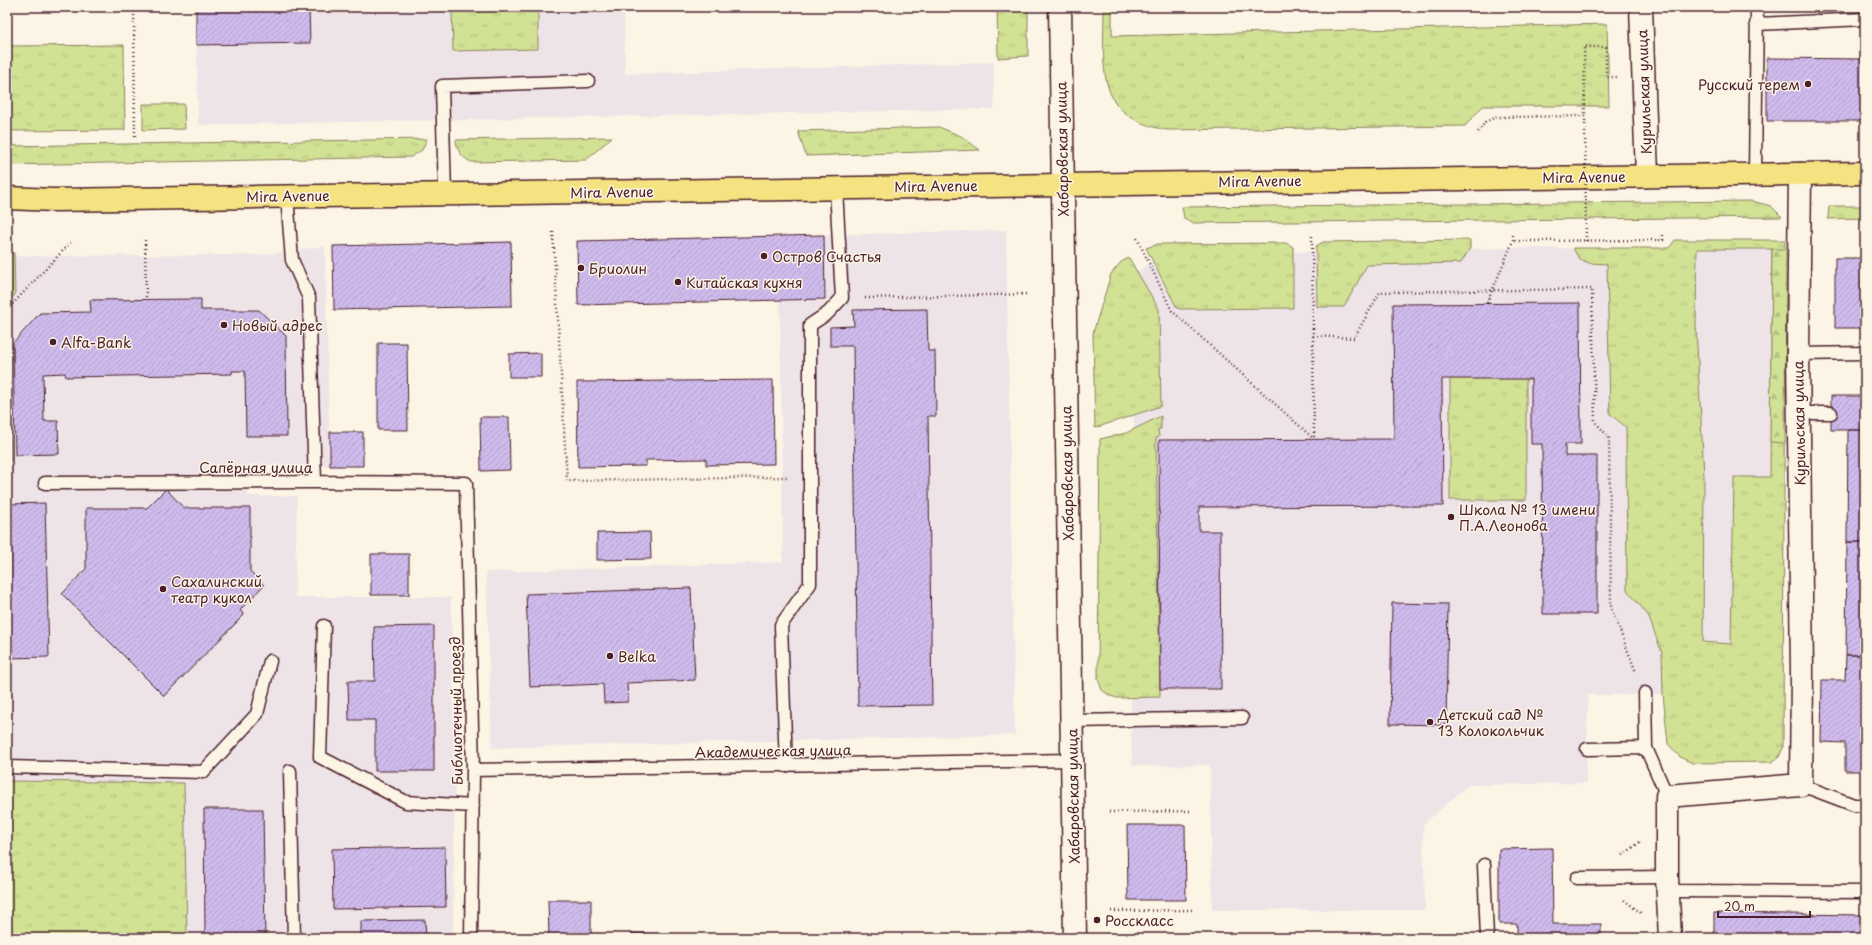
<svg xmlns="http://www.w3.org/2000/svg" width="1872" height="945" font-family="'Playpen Sans',sans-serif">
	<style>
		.built { fill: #eee4e7 }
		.grass { fill: url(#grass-tufts); stroke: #8e8060; fill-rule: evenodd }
		.forest { fill: url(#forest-firs); stroke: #8e8060 }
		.building { fill: url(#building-hatch); stroke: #4a1f2b }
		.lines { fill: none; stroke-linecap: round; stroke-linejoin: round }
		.service-casing { stroke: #4a1f2b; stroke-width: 15 }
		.minor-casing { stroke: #4a1f2b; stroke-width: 25 }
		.tertiary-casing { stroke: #4a1f2b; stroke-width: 25 }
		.primary-casing { stroke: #4a1f2b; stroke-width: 25 }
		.path { stroke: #4a1f2b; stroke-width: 2.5; stroke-dasharray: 1 3; stroke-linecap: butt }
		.service { stroke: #fcf5e5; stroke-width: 12 }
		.minor { stroke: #fcf5e5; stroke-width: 22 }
		.tertiary { stroke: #fcf5e5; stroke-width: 22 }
		.primary { stroke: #f5e382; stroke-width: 22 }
		.path-bridge { stroke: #4a1f2b; stroke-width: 2.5; stroke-dasharray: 1 3; stroke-linecap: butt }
		.poi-dot { fill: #4a1f2b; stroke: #fcf5e5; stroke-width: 1.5 }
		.labels { text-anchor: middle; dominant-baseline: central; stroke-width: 3; stroke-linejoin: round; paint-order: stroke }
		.poi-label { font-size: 14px; fill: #4a1f2b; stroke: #fcf5e5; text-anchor: start }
		.street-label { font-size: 14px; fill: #4a1f2b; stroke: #fcf5e5 }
	</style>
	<defs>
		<pattern id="grass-tufts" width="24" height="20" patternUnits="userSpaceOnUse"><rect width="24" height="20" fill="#d1e295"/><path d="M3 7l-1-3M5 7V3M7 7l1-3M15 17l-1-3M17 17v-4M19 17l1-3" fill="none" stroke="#b5c181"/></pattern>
		<pattern id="forest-firs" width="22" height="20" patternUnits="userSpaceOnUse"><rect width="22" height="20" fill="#d1e295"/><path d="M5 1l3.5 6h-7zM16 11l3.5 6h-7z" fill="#b5c181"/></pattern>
		<pattern id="building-hatch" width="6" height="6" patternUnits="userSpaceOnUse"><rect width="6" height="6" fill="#cfbbec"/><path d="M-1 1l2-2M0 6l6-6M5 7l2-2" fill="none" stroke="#b3a0cb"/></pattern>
	</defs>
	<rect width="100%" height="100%" fill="#fcf5e5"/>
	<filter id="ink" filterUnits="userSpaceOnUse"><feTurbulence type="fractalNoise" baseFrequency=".025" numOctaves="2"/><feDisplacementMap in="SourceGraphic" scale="8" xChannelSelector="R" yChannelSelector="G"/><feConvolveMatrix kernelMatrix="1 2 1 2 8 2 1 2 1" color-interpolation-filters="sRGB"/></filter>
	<g filter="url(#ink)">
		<path class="built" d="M196,7H624L625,74L994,62V109L198,125Z
			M1006,230L1015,735L492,748L486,572L783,562L780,300L825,299L824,235Z
			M325,246L330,466L248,464V496H297L295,597H451L455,780L453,938H7V256L260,255Z
			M1518,248L1772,249L1768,694L1588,695L1586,783L1468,785L1423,825L1425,910H1212L1210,765L1132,766L1131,721L1135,274L1160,254Z"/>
		<path class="grass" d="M997,7H1028V56L998,58Z
			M1104,7H1112V36L1607,24L1609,106H1483L1465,126L1167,130C1093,117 1104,67 1104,7Z
			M538,10V49L453,51L452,12Z
			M124,45L125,130L7,131V46Z
			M143,104H184L185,129L143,130Z
			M939,127L961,136L980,150L806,156L798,131Z
			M612,137L586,160L471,162C462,158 456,149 456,140Z
			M427,139L422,150L411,157L7,165V146Z
			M1752,201L1771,206L1782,217L1193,223L1184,218L1182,207Z
			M1829,206H1865V218L1828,219Z
			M1470,240V248L1461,263L1367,265L1344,307H1317L1316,246L1323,242Z
			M1675,240H1785L1783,748L1779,757L1772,762L1692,763L1680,757L1668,744L1663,694L1662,653L1648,615L1627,590L1626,427L1610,414L1607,264L1589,263L1579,259L1573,248H1669ZM1697,249H1772L1770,477H1734L1731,644L1703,642L1704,476L1696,326Z
			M1286,243L1293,247V308L1181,309L1177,308L1146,248L1158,244Z
			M7,253H14L15,295L7,302Z
			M1129,258L1159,309L1161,406L1095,428L1093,333L1111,274L1121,262Z
			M7,336L11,461H7Z
			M1450,376H1526V500H1450Z
			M1161,416V429H1158L1159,437L1156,438L1160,697L1117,698L1110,696L1102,690L1098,679L1100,439L1126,433Z
			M7,781L184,783L187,938H7Z"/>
		<path class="forest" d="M1772,249H1786L1785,443L1770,442Z"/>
		<path class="building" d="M196,7H309L310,43L196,45Z
			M1767,58L1865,59V121H1767Z
			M824,235L825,299L578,305L577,241Z
			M511,242L512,306L334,310L333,246Z
			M1835,258H1865V328H1835Z
			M201,299V310H259L286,336L287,436H246L245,371H232V374L66,377L65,373L43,374L44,421H58L59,454L15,455L13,343L40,313L91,312L90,300Z
			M1580,303L1581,444H1565V456H1597V614H1543L1542,444H1531V379H1442L1443,506L1199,507V531H1220L1221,689H1160L1159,440L1394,439L1393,304Z
			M927,309L928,351H935L936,416H928L932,705L858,706L853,346H830V327L854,326L853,310Z
			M378,343H407L408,430H378Z
			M541,353V377H509V354Z
			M773,380L774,464L706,465V459L646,460V466L578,467L577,382Z
			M1831,396H1865V430H1831Z
			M480,417H509L510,470L481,471Z
			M1848,430H1865V542H1847Z
			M330,432H363V466H330Z
			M166,489L184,508H250V571L264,585L240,610L244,615L164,696L62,594L86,569V508H147Z
			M45,503L49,657L7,658V504Z
			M650,532L651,559L597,560V533Z
			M1847,542H1865V655H1846Z
			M371,554H409V595H371Z
			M691,588L695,680L627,683L628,702L604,703L603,684L530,687L526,594Z
			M1392,603L1448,604L1446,725L1390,724Z
			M434,626V771H375V720H349L348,681H375L374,627Z
			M1846,655H1865V771H1845V743L1821,742L1822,680H1845Z
			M204,809H263L265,938H205Z
			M1127,825H1185L1186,900H1128Z
			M445,847L446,907L333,909L332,849Z
			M1552,848L1553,924H1601V938H1517V924H1499V849Z
			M548,900H591V938H549Z
			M1714,913L1865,915V938H1714Z
			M425,920L426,938H361V921Z
			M632,933L663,934V938H632Z"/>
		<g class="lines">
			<defs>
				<path id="service" d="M1756,24L1865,19
					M1755,175L1757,7
					M445,194L442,86L588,81
					M287,196L292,260L309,298L315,482
					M1798,354L1865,353
					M1800,413H1831
					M45,483L315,482L466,483L473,770L471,938
					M324,626L320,757L406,802L473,806
					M1645,693L1646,748L1667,796
					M1072,721L1242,718
					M1587,749L1646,748
					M786,766L781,625L810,584V325L828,313L842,298L836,188
					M7,767L203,772L257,714L270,661
					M473,770L1072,760
					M290,771L294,938
					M1801,785L1854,805H1865
					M1484,865L1487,938
					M1577,878L1667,877
					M1667,891L1865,892"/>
				<path id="minor" d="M1641,7L1647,176
					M1670,938L1667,877V796L1801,785L1802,672L1798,354L1800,174"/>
				<path id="tertiary" d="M1060,7L1075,938"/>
				<path id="primary" d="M7,198L54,200L1865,173"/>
			</defs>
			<use href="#service" class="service-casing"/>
			<use href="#minor" class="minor-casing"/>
			<use href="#tertiary" class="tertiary-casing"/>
			<use href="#primary" class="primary-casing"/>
			<path class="path" d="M134,7L135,137
				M1478,132L1485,122L1496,117L1585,116L1584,47H1606V77H1617
				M553,232L567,481L787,477
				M1513,235V241H1519L1658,240H1663V235
				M1312,236L1314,439
				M1137,238L1172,311L1314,439
				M145,240L146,300
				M865,298L1029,294
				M1487,303L1513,241
				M7,310L71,242
				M1313,336L1354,338L1380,292L1592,289L1595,422L1609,437L1611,608L1636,672
				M1109,812L1192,811
				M1623,855L1640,842
				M1624,900L1641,913
				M1111,911L1194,910"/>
			<use href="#service" class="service"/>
			<use href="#minor" class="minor"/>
			<use href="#tertiary" class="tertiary"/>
			<use href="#primary" class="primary"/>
			<path class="path-bridge" d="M1585,116L1586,241"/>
		</g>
	</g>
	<g class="poi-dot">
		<circle cx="1808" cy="84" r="4"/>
		<circle cx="764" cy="256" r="4"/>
		<circle cx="581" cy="268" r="4"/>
		<circle cx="678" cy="282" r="4"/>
		<circle cx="224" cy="325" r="4"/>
		<circle cx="53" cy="342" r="4"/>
		<circle cx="1451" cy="517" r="4"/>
		<circle cx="163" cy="589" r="4"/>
		<circle cx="610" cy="656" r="4"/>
		<circle cx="1430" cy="722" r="4"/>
		<circle cx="1097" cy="920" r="4"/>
	</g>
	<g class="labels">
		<g class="poi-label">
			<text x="1800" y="84" text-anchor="end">Русский терем</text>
			<text x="772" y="256">Остров Счастья</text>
			<text x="589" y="268">Бриолин</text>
			<text x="686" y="282">Китайская кухня</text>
			<text x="232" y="325">Новый адрес</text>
			<text x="61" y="342">Alfa-Bank</text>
			<text x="1459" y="509">Школа № 13 имени<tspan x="1459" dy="16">П.А.Леонова</tspan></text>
			<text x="171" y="581">Сахалинский<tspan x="171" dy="16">театр кукол</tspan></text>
			<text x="618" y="656">Belka</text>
			<text x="1438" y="714">Детский сад №<tspan x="1438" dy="16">13 Колокольчик</tspan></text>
			<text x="1105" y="920">Росскласс</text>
		</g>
		<g class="street-label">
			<text transform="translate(1644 92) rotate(-92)">Курильская улица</text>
			<text transform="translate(1062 149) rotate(-91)">Хабаровская улица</text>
			<text transform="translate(1584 177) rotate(-1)">Mira Avenue</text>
			<text transform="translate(1260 181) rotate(-1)">Mira Avenue</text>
			<text transform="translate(936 186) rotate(-1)">Mira Avenue</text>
			<text transform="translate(612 192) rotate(-1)">Mira Avenue</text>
			<text transform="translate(288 196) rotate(-1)">Mira Avenue</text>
			<text transform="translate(1799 423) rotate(-91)">Курильская улица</text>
			<text x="256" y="467">Сапёрная улица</text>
			<text transform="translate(1067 473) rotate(-91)">Хабаровская улица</text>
			<text transform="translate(456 711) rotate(-91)">Библиотечный проезд</text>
			<text transform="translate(773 751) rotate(-1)">Академическая улица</text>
			<text transform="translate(1073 796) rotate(-91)">Хабаровская улица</text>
		</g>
	</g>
	<rect width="1872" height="945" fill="none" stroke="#fcf5e5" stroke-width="24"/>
	<rect x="12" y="12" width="1848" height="921" fill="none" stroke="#4a1f2b" stroke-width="1.5" filter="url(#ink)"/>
	<path d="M1718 911v6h92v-6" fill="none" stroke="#4a1f2b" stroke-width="2"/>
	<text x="1724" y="911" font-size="12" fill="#4a1f2b" stroke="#fcf5e5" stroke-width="3" paint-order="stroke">20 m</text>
</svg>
